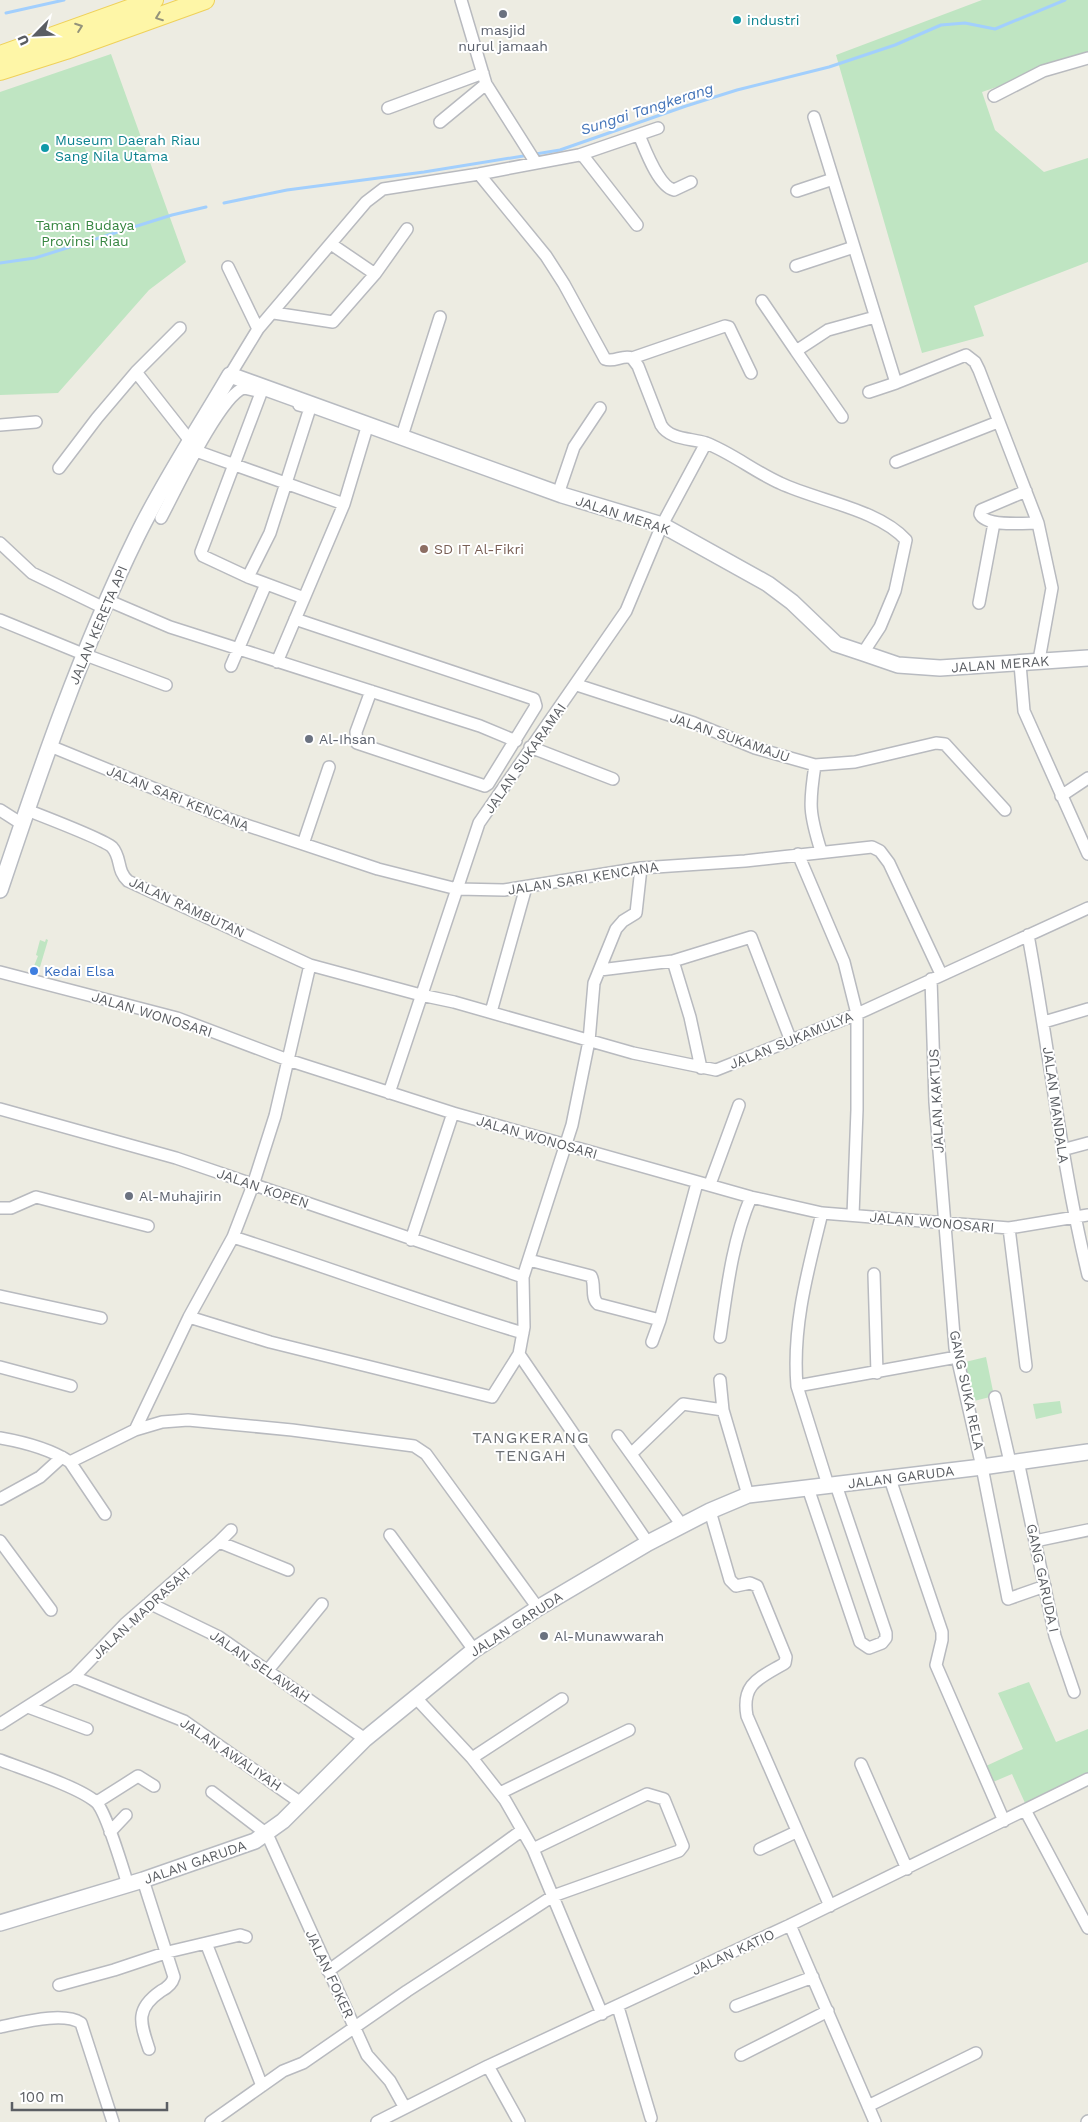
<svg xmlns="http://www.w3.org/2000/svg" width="1088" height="2122" font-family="'Work Sans',sans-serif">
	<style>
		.green { fill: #bfe5c2 }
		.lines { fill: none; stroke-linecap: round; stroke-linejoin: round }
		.stream { stroke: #a2cffd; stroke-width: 3 }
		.street-casing { stroke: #b8babf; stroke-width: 14 }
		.secondary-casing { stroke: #b8bbc1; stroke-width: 18 }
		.primary-casing { stroke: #efd15a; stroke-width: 20 }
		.street { stroke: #fff; stroke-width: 11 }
		.secondary { stroke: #fff; stroke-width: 15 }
		.primary { stroke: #fef6a7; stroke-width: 18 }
		.oneway { stroke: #94937b }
		.worship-dot { fill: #6b7280; stroke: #fff; stroke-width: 2 }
		.culture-dot { fill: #0f9aa8; stroke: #fff; stroke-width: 2 }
		.education-dot { fill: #8d6e63; stroke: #fff; stroke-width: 2 }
		.shop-dot { fill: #3f7fe0; stroke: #fff; stroke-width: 2 }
		.labels { text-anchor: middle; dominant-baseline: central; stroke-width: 4; stroke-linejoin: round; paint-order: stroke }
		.culture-label { font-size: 14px; fill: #0d838f; stroke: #fff; text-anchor: start }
		.worship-label { font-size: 14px; fill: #5b616d; stroke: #fff; text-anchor: start }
		.park-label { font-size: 14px; fill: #378641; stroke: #fff }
		.street-label { font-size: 14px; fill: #5b5e63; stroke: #fff }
		.education-label { font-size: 14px; fill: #785e54; stroke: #fff; text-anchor: start }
		.shop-label { font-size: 14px; fill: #366cbe; stroke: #fff; text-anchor: start }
		.water-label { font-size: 15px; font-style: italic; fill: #4273b8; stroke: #fff }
		.quarter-label { font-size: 16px; letter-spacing: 1px; fill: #6c7075; stroke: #fff }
	</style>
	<rect width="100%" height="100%" fill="#edece2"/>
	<path class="green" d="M982,0H1088V56L982,92L995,130L1044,172L1088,158V262L974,306L984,336L922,353L836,55Z
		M111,54L186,262L149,290L58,393L0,395V92Z
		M46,939L48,940L40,967L34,966L38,956L36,955L40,940L45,942Z
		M986,1357L994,1396L970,1402L961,1363Z
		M1060,1401L1062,1413L1036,1419L1033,1404Z
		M1029,1682L1056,1742L1088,1729V1773L1025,1803L1012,1774L993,1782L986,1766L1023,1749L998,1693Z"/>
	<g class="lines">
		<path class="stream" d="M6,13L64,0
			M224,203L287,190L424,172L560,150L686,106L737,90L829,67L895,45L941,25L965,23L995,29L1065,0
			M0,263L35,258L172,215L206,207"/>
		<defs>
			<path id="street" d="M461,0L486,84L536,163
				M994,96L1043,71L1088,58
				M388,108L483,73
				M814,117L896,383L966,355L975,362L979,370L1038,523L1052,588L1039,660
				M440,122L486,84
				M639,135C645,149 658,186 674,190L691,182
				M579,155L658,128
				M479,174L546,256L564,284L605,359C614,363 623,354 632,358L725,326L729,327L751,373
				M797,191L833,179
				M331,244L375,274
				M796,266L854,247
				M228,267L258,329
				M762,301L796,351L828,330L875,317
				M274,313L333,322L375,274L407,229
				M180,328L136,372L191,442
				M796,351L842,417
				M632,358L638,366L661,425C670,440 691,438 706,443C732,453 755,472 780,483C818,501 878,509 906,540L895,591L880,627L863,653
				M230,375L258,329L366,202L383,189L479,174L579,155L584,157L637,225
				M869,392L896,383
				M261,393L201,552L203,556L248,577L304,598
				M0,425L36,422
				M402,436L440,317
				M196,451L344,504
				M896,462L998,422
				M59,468L97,418L136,372
				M1026,491L981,510L980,514C986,527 1024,523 1038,523
				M558,494L574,447L600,408
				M161,518C175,492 220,395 244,388L257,391
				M0,543L32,573L104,608
				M248,577L270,533L310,408L299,405
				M107,600L170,627L480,726L516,741
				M979,603L994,523
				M295,619L534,699L536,706L488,784L485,786L357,743L356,732L371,691
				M0,620L83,654L166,685
				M277,662L344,504L368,424
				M1020,664L1024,711L1088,854
				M231,666L266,584
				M577,685L694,723L755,748L815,765L855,762L936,743L945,744L1005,810
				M50,746L231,820L378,869L457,889L504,890L641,868L745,861L872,847L880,851L889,863L941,974
				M530,747L613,779
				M815,765C809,804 809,813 821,851
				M1061,796L1088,778
				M0,810L22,824
				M27,810C42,816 103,839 112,847C122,858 116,870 128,881L310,965L421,995L454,1002L633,1053L716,1070L857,1014L1088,908
				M303,844L329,767
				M798,854L844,962L857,1014V1110L853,1215
				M1028,935C1049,1048 1061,1163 1088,1275
				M673,961L690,1017L701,1068
				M600,970L673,961L751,937L791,1041
				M0,972L177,1018L288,1060L453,1113L751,1197L822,1213L1009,1228L1088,1215
				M931,979L935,1102L955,1348L982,1467L1008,1599L1045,1586
				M491,1012L526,887
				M1044,1022L1088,1009
				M389,1093L479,823L626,611L662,525L706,443
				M0,1109L176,1158L523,1277
				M1062,1150L1088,1143
				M710,1184L739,1105
				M0,1208H11L36,1197L148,1226
				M822,1213C808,1270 792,1326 797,1386L828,1485
				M1009,1228L1026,1366
				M233,1237C330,1268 426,1304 523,1333
				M411,1240L453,1113
				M529,1260L591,1276C596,1285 590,1297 598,1304L660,1320
				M874,1274L877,1373
				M0,1296L101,1318
				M189,1317L270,1342L492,1397L519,1354L524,1327L523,1277L572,1125L589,1041L594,983L616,929L623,921L636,913L641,868
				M720,1337C727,1289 732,1242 751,1197
				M652,1342L660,1320L697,1183
				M519,1354L648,1543
				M0,1367L71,1386
				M720,1380L723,1410L748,1495
				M797,1386L957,1357
				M995,1397L1010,1462
				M135,1430L189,1317L233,1237L253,1185L275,1116L310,965
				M618,1436L681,1524
				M0,1438C23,1442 50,1449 70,1462L105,1514
				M631,1454L683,1404L723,1410
				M1018,1461L1055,1636L1074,1692
				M70,1462L135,1430L162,1422L188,1420L292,1430L414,1446L426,1454L538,1608
				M890,1479L942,1632V1640L936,1665L1004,1821
				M808,1488L860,1642L869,1648L882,1643L886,1638V1633L836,1485
				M0,1499L40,1477L62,1457
				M710,1511L730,1580L736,1586L750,1583L757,1586L786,1657L785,1663C760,1678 741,1683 747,1716L830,1906
				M390,1535L474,1650
				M0,1541L51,1610
				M1035,1541L1088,1530
				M219,1542L231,1530
				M149,1603L219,1637L365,1739
				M268,1670L322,1604
				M74,1677L184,1721L301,1803
				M416,1698L472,1758L505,1800L533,1849L602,2014
				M28,1707L87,1729
				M0,1724L74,1677L125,1624L219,1542L288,1570
				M472,1758L562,1699
				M0,1760C23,1769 79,1787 96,1802C106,1811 123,1869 128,1885
				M861,1764L907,1869
				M212,1792L267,1834L367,2055L390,2081L405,2108
				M500,1793L629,1730
				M97,1802L138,1776L154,1786
				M1025,1810L1088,1928
				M110,1832L126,1815
				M760,1849L796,1832
				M143,1880L174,1977C172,1984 167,1988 161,1991C135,2009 140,2022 149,2049
				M790,1925L875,2122
				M206,1943L262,2086
				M328,1971L521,1831
				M59,1985L114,1970L168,1952L240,1935L246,1937
				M736,2006L813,1977
				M618,2007L651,2118
				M0,2027C21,2023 63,2011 81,2023L113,2122
				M741,2055L828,2011
				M488,2066L519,2122
				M868,2106L976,2053
				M211,2122L283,2071L303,2063L407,1991L553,1896L679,1851L683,1846L664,1799L647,1794L533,1849
				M377,2122L488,2066L790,1925L1088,1779
				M1087,2122L1088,2121"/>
			<path id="secondary" d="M0,890C40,770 81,650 137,536C164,481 199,428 230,375L562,495L662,525L768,584L792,602L836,644L863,653L898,665L940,668L1088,658
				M0,1923L143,1880L255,1841L283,1821L365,1739L474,1650L538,1608L648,1543L710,1511L748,1495L982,1467L1088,1452"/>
			<path id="primary" d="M0,55L154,0
				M0,71L66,50L205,0"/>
		</defs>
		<use href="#street" class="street-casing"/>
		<use href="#secondary" class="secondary-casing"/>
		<use href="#primary" class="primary-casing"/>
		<use href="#street" class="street"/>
		<use href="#secondary" class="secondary"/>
		<use href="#primary" class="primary"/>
	</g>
	<defs><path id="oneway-chevron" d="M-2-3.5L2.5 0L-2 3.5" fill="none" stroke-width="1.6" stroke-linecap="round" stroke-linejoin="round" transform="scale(1.25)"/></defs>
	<g class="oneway">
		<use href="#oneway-chevron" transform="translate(159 17) rotate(159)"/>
		<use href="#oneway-chevron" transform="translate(79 27) rotate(-20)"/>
	</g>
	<g class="worship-dot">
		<circle cx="503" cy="14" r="5"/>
		<circle cx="309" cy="739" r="5"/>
		<circle cx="129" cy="1196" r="5"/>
		<circle cx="544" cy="1636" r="5"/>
	</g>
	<g class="culture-dot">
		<circle cx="737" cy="20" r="5"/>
		<circle cx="45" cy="148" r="5"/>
	</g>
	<circle class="education-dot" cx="424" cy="549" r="5"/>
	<circle class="shop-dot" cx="34" cy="971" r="5"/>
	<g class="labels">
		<g class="culture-label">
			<text x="747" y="20">industri</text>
			<text x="55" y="140">Museum Daerah Riau<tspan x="55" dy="16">Sang Nila Utama</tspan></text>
		</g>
		<g class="worship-label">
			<text x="503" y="30" text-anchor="middle">masjid<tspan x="503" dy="16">nurul jamaah</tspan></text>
			<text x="319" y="739">Al-Ihsan</text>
			<text x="139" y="1196">Al-Muhajirin</text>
			<text x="554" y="1636">Al-Munawwarah</text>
		</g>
		<g class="park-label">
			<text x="85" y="225">Taman Budaya<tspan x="85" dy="16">Provinsi Riau</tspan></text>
		</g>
		<g class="street-label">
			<text transform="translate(623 515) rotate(18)">JALAN MERAK</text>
			<text transform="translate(98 625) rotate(-67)">JALAN KERETA API</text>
			<text transform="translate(1000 664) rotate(-4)">JALAN MERAK</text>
			<text transform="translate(730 737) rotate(19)">JALAN SUKAMAJU</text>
			<text transform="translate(525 758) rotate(-55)">JALAN SUKARAMAI</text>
			<text transform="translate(178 798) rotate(22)">JALAN SARI KENCANA</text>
			<text transform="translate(583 878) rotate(-9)">JALAN SARI KENCANA</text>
			<text transform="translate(187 907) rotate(25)">JALAN RAMBUTAN</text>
			<text transform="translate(152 1014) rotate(17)">JALAN WONOSARI</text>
			<text transform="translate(791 1040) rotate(-22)">JALAN SUKAMULYA</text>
			<text transform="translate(936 1101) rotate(-93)">JALAN KAKTUS</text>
			<text transform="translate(1056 1105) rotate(82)">JALAN MANDALA</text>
			<text transform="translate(537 1137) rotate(16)">JALAN WONOSARI</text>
			<text transform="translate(263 1188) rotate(19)">JALAN KOPEN</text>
			<text transform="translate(932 1222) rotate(5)">JALAN WONOSARI</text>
			<text transform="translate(967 1390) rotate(78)">GANG SUKA RELA</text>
			<text transform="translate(901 1477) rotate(-7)">JALAN GARUDA</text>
			<text transform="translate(1043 1578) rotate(78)">GANG GARUDA I</text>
			<text transform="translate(141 1613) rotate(-43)">JALAN MADRASAH</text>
			<text transform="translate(516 1624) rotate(-33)">JALAN GARUDA</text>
			<text transform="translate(260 1666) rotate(34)">JALAN SELAWAH</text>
			<text transform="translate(231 1754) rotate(34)">JALAN AWALIYAH</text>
			<text transform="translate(195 1862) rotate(-19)">JALAN GARUDA</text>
			<text transform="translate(733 1952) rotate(-25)">JALAN KATIO</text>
			<text transform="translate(330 1974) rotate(65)">JALAN FOKER</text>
		</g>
		<g class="education-label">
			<text x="434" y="549">SD IT Al-Fikri</text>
		</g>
		<g class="shop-label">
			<text x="44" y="971">Kedai Elsa</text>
		</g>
		<g class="water-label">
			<text transform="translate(647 109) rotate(-18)">Sungai Tangkerang</text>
		</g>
		<g class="quarter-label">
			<text x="531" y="1437">TANGKERANG<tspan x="531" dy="18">TENGAH</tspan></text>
		</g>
	</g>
	<g transform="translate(35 35) rotate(246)" stroke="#ffffff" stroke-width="4" paint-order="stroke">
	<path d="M0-4L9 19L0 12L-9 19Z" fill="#5b5e63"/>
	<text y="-8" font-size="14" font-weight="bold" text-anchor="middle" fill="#5b5e63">U</text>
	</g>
	<path d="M12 2102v8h155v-8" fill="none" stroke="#5b5e63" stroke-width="2.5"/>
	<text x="20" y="2102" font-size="15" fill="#5b5e63" stroke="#ffffff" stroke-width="4" paint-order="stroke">100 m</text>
</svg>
